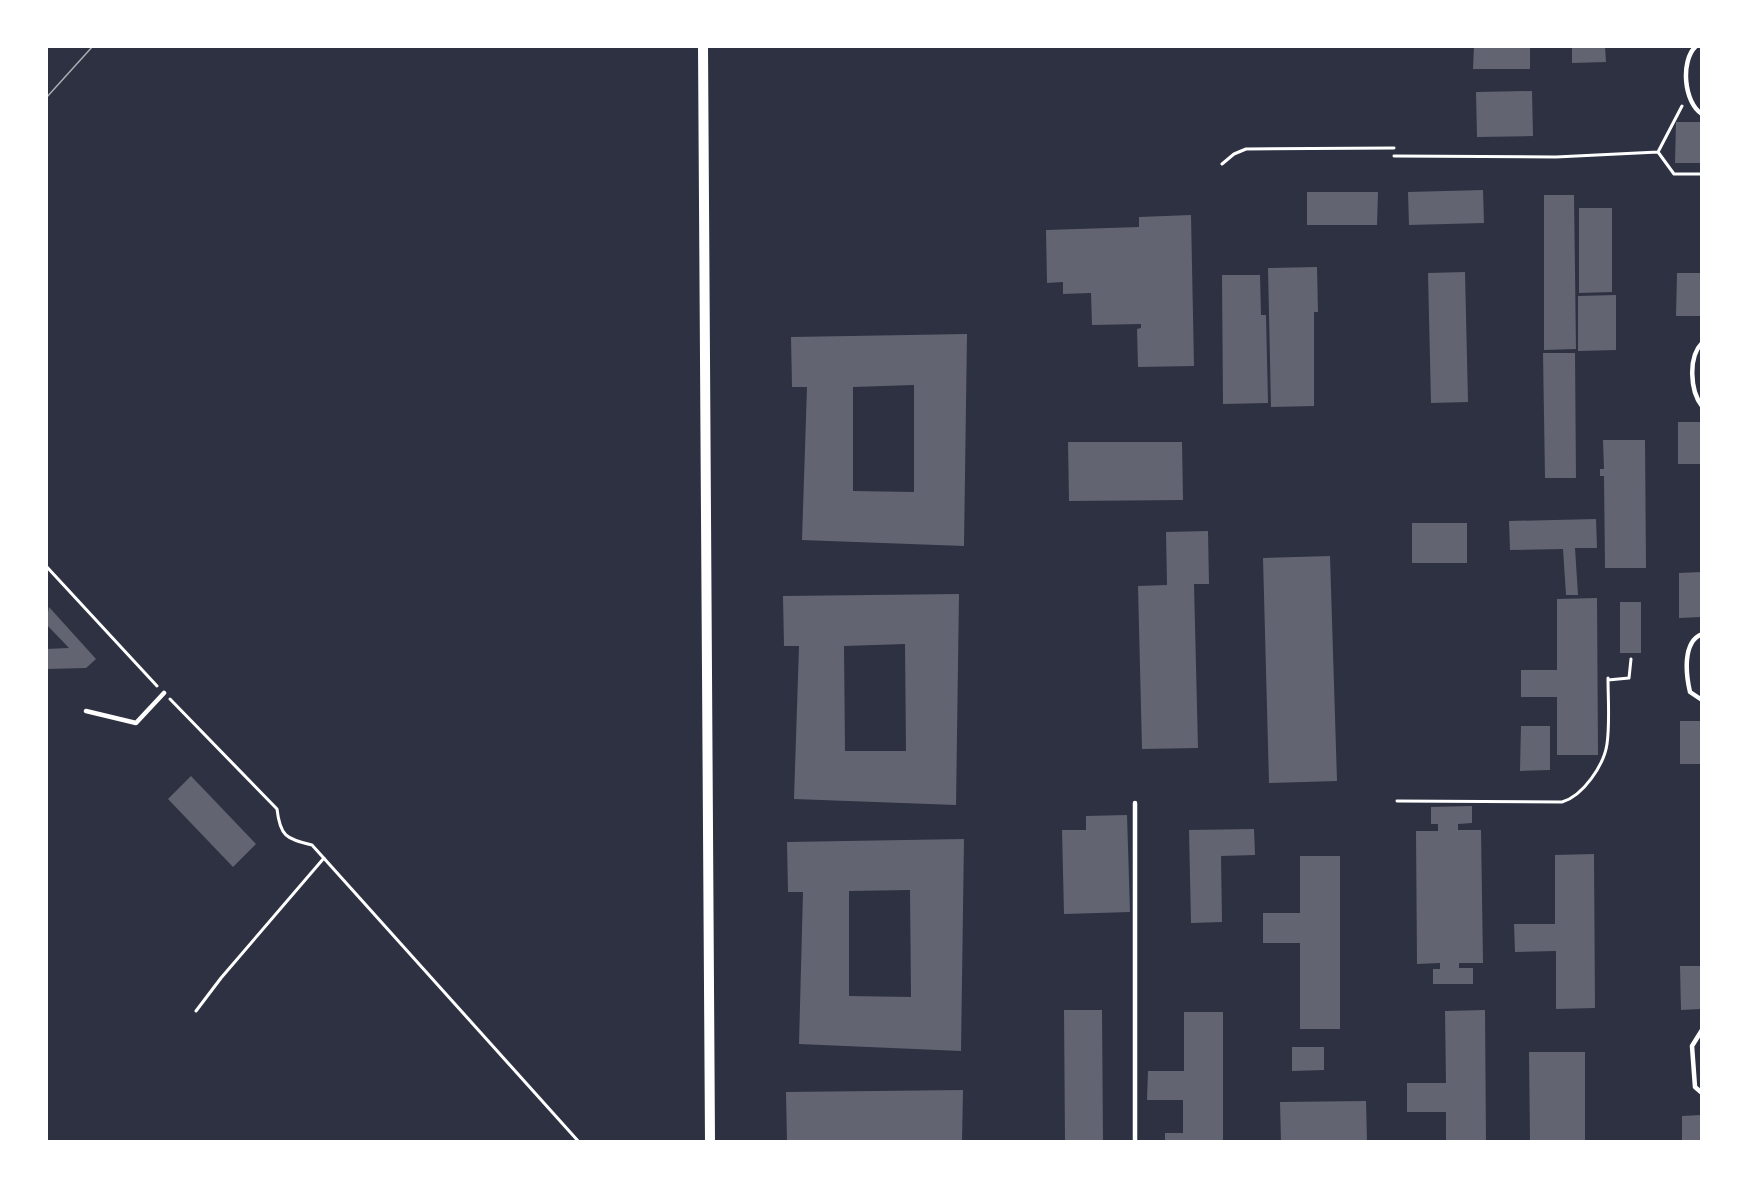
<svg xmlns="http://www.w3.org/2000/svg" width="1748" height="1188" font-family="Helvetica,sans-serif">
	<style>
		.building { fill: #626471; fill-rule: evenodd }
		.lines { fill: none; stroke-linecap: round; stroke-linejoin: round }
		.path { stroke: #fff; stroke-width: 3 }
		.service { stroke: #fff; stroke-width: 4.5 }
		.tertiary { stroke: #fff; stroke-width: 10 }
		.tram { stroke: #abadb3; stroke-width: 1.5 }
	</style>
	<rect width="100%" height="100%" fill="#2d3142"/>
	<path class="building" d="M1474,46H1530V69H1473Z
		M1572,46H1605L1606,62L1572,63Z
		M1532,91L1533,136L1477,137L1476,92Z
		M1676,122H1701V163H1675Z
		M1483,190L1484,223L1409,225L1408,192Z
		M1307,192H1378L1377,225H1307Z
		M1544,195H1574L1576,349L1544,350Z
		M1579,208H1612V292L1579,293Z
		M1191,215L1194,366L1138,367L1137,329L1141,328V324L1092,325L1091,293L1063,294V282L1047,283L1046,230L1139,227V217Z
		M1317,267L1318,312H1314V406L1271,407L1268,268Z
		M1465,272L1468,402L1431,403L1428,273Z
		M1677,273H1701V316H1676Z
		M1222,275H1260L1261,315H1266L1268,403L1223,404Z
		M1616,295V350L1578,351V296Z
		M967,334L964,546L802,540L807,387H792L791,337ZM914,385V492L853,491V387Z
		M1543,353H1575L1576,478H1545Z
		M1678,422H1701V464H1678Z
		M1603,440H1645L1646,568H1605L1604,476H1600V469H1604Z
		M1068,442H1182L1183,500L1069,501Z
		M1596,519L1597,548H1575L1578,595H1566L1563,549L1510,550L1509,521Z
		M1412,523H1467V563H1412Z
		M1208,531L1209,584H1194L1198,748L1142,749L1138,586L1167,585L1166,532Z
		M1330,556L1337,781L1269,783L1263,558Z
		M1701,572V617L1679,618V573Z
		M959,594L956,805L794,799L799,646H784L783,596ZM905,644L906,751H845L844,646Z
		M1597,598L1598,755H1557V697H1521V670H1557V599Z
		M1620,602H1641V653H1620Z
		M49,607L96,659L86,668L46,669V649L69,648L46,624Z
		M1680,721H1701V764H1680Z
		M1521,726H1550V770L1520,771Z
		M191,776L256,844L233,867L168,799Z
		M1472,806V823L1458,824V830H1481L1483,963H1459V968H1473V984H1433V969H1440V963L1417,964L1416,831H1438V824H1431V807Z
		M1127,815L1130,912L1064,914L1062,830H1086V816Z
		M1254,829L1255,855L1221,856L1222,922L1191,923L1189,830Z
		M964,839L961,1051L799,1044L803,892H788L787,842ZM910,890L911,997L849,996V891Z
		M1594,854L1595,1008L1556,1009V951L1515,952L1514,924H1555V855Z
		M1300,856H1340V1029H1300V943H1263V913H1300Z
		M1680,966H1701V1009L1681,1010Z
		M1064,1010H1102L1103,1142H1065Z
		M1485,1010L1486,1142H1446V1112H1407V1083H1446L1445,1011Z
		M1184,1012H1223V1142H1165V1133H1183V1100H1147L1148,1071H1184Z
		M1292,1047H1324V1070L1292,1071Z
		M1529,1052H1585V1142H1530Z
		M963,1090L962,1142H787L786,1092Z
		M1366,1101L1367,1142H1281L1280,1102Z
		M1701,1115V1142H1682V1116Z"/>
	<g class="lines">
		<path class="path" d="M1658,152L1682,106
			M1658,152L1674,174H1702
			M1394,156L1556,157L1658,152
			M1222,164L1234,154L1246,149L1394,148
			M46,566L157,686
			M1608,680L1629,678L1631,659
			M170,699L277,809C280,836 286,839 312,845L579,1142
			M1397,801L1562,802C1583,796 1604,765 1607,744C1610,723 1608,699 1608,678
			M196,1011L221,978L324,858"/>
		<path class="service" d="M1696,46C1680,61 1684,103 1702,114
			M1702,343C1688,357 1690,391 1702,406
			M1702,634C1682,642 1686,675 1690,692L1702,700
			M86,711L136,723L164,693
			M1702,1030L1692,1046L1695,1087L1702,1093
			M1135,1142V803"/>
		<path class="tertiary" d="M703,46L710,1142"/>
		<path class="tram" d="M46,98L93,46"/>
	</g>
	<rect width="1748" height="1188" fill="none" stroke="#ffffff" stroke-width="96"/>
</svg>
